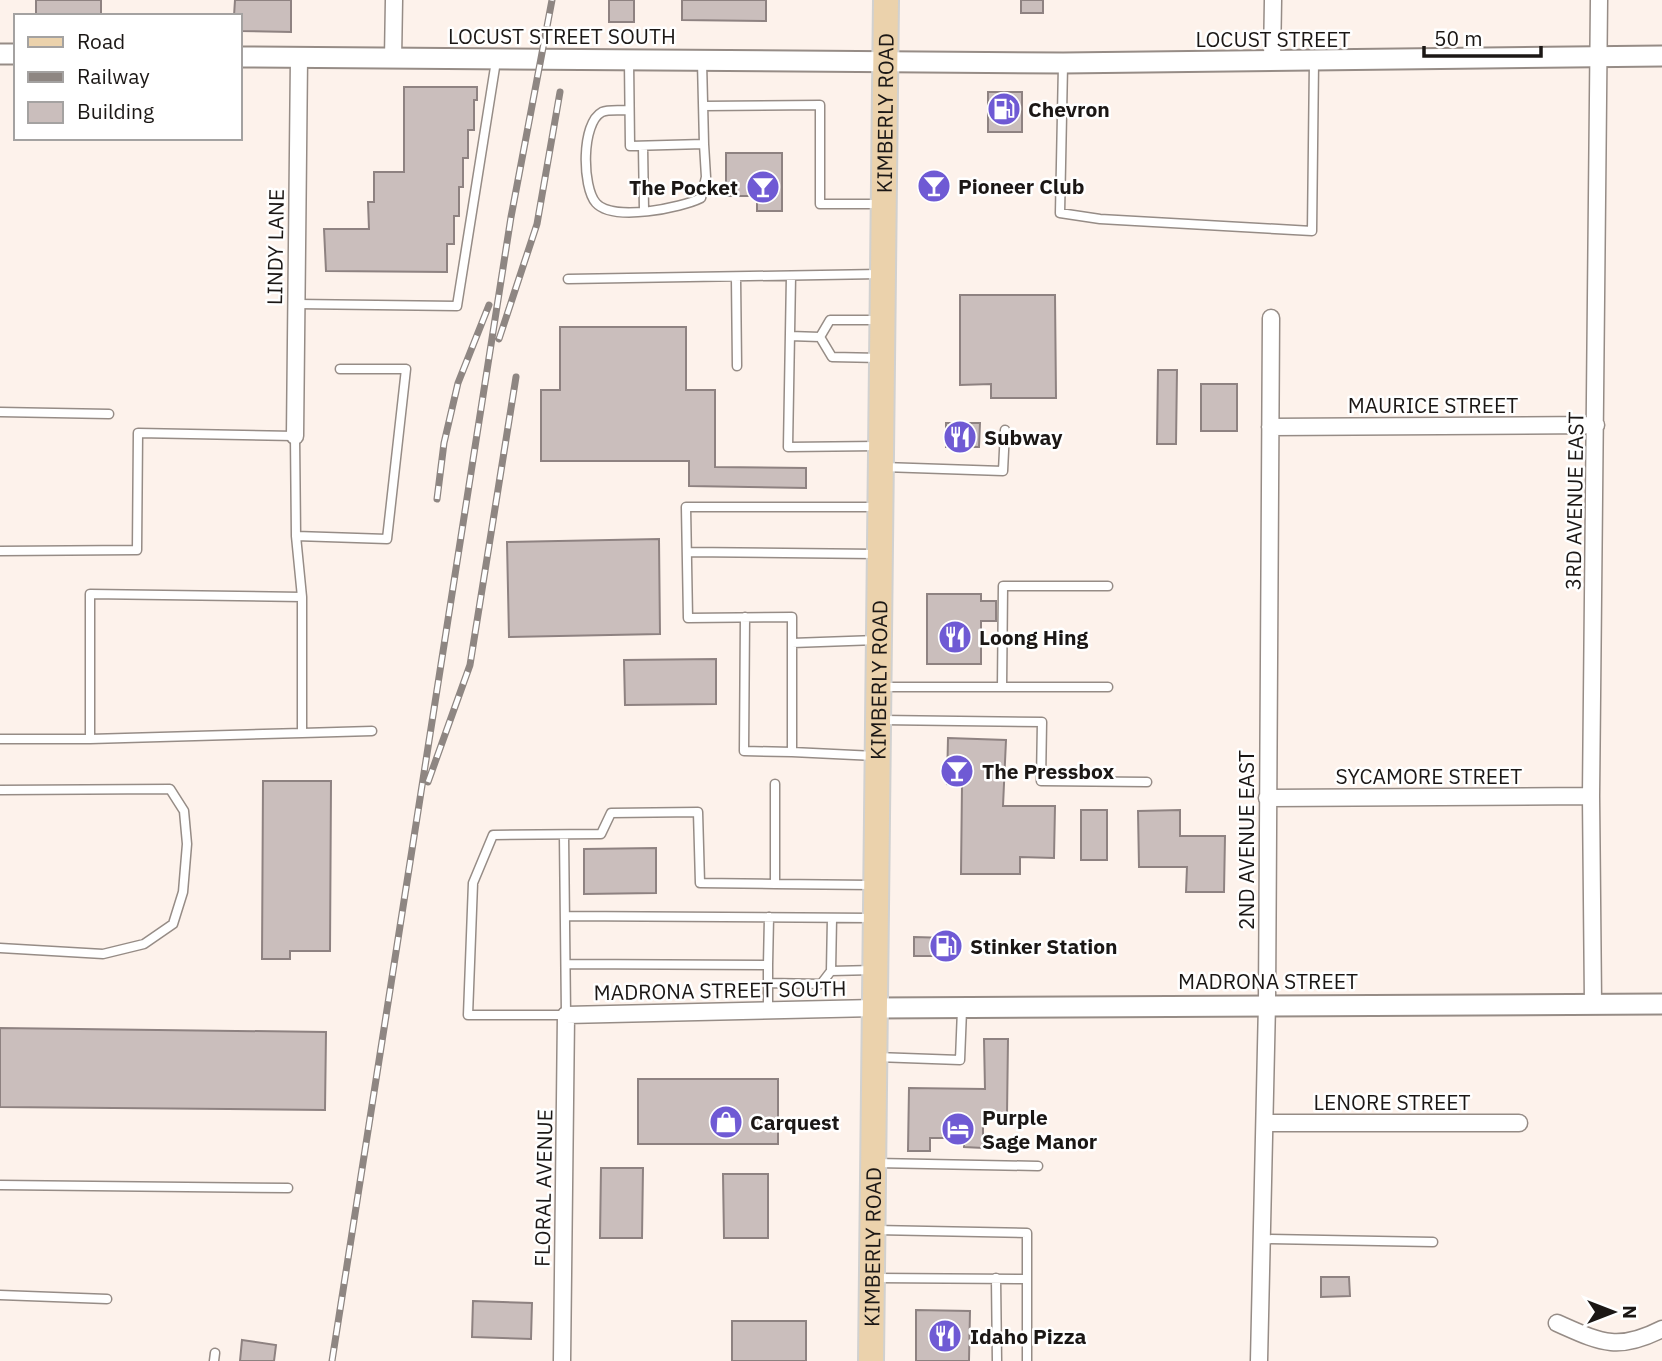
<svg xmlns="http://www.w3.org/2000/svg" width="1662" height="1361" font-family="'IBM Plex Sans',sans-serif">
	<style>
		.building { fill: #cabebc; stroke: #8e8281; stroke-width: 2 }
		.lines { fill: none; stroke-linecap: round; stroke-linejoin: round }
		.service-casing { stroke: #968c86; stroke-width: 11 }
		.minor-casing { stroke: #968c86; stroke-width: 19 }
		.tertiary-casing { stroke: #968c86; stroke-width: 23 }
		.primary-casing { stroke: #d1d1d0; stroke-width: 28 }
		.service { stroke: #fff; stroke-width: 8 }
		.minor { stroke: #fff; stroke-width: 16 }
		.tertiary { stroke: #fff; stroke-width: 19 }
		.primary { stroke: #ebd2ac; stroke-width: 24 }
		.rail-casing { stroke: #8e8682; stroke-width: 7 }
		.rail { stroke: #fff; stroke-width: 4.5; stroke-dasharray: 13; stroke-linecap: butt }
		.labels { text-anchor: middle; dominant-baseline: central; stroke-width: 5; stroke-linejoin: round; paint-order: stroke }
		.street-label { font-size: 21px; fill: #1b1715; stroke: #fff }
		.poi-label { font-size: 21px; font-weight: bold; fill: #1b1715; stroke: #fff; text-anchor: start }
	</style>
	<rect width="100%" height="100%" fill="#fdf2eb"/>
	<path class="building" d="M36,0H101V16H36Z
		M235,0H291V32L240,31V16H234Z
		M609,0H634V22H609Z
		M682,0H766V21L682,20Z
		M1021,0H1043V13H1021Z
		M404,87H477V100H474V130H468V158H463V187H459V216H454V244H447V272L326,271L324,229H369L368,202H374V172H404Z
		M988,92H1022V132H988Z
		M726,153H782V211H757V196H726Z
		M960,295H1055L1056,398H991V384L960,385Z
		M560,327H686V390H715V467L806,468V488L689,486V461H541V390H560Z
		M1158,370H1177L1176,444H1157Z
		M1201,384H1237V431H1201Z
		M946,423H980L979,447H946Z
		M659,539L660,634L509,637L507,542Z
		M927,594H981V601H996V621H981V664H927Z
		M716,659V704L625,705L624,660Z
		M948,738L1006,740L1003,806H1055L1054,858L1020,857V874H961L962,785L947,784Z
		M263,781H331L330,951H290V959H262Z
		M1081,810H1107V860H1081Z
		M1180,810V836H1225L1224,892H1186L1187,867H1139L1138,811Z
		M656,848V893L584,894V849Z
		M914,937L948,938V956H914Z
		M0,1028L326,1032L325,1110L0,1107Z
		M984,1039H1008L1007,1115H983V1148L964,1147V1138H930V1151H908L909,1088L985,1089Z
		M638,1079H778V1144H638Z
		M601,1168H643L642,1238H600Z
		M723,1174H768V1238H724Z
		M1321,1277H1349L1350,1296L1321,1297Z
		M473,1301L532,1303L531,1339L472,1337Z
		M916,1310L970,1311L969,1361H916Z
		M732,1321H806V1361H732Z
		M242,1340L276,1345L274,1361H240Z"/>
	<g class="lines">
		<defs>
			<path id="service" d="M629,61L630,146L704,144L702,62
				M1063,65L1060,213L1100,219L1312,231L1314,61
				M703,106L820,105V204H880
				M629,110C622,111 609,109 602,112C581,123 582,187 596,203C613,222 681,208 701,198L706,177L704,144
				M643,146L644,210
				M791,276L788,447L879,446
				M736,278L737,366
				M568,279L880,274
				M296,304L457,306L496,61
				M879,320H830L820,337L832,357L881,358
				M790,336L820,337
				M0,412L109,414
				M883,467L1003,471L1005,430
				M296,536L302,597V733L372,731
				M0,551L137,550L138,433L295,436L296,536L387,539L406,369H340
				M687,552L876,554
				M745,617L744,751L792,752
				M792,643L877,640
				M881,687H1108
				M1002,687L1003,586H1108
				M881,720L1042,722L1041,781L1147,782
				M0,739H90V594L302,597
				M90,739L302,733
				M875,756L792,752V617L688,618L686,507H877
				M775,784V884L873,885
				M0,790L170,789L184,811L187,844L183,892L173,924L144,944L103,954L0,948
				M564,835L566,1015H468L473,883L493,835L601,834L611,813L698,812L700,883L775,884
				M565,916L874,918
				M566,964L768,965L769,917
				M768,965V983L821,984L831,971L832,918
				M831,971L874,970
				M768,983V1010
				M876,1057L960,1060L962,1010
				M876,1163L1038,1166
				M0,1185L288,1188
				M875,1230L1027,1233V1361
				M1263,1239L1433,1242
				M876,1278L1027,1279
				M996,1278L997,1361
				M0,1295L107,1299
				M214,1361L215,1353"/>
			<path id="minor" d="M393,59L394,0
				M1272,61L1273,0
				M1270,427L1596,425
				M295,436L299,58
				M1267,798L1591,796
				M1593,1003L1591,796L1599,0
				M1265,1123H1519
				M1557,1323C1600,1342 1617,1352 1662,1329
				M562,1361L566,1015L875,1008
				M1259,1361L1267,1003L1271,318"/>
			<path id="tertiary" d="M0,54H16
				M240,57L1063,63L1662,56
				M875,1008L1662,1004"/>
			<g id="primary">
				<path id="s1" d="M871,1361L886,0"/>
			</g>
		</defs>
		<use href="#service" class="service-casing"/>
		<use href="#minor" class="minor-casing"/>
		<use href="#tertiary" class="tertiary-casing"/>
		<use href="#primary" class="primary-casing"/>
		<use href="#service" class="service"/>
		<use href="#minor" class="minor"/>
		<use href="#tertiary" class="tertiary"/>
		<use href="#primary" class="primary"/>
		<defs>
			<path id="rail" d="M499,339L537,224L560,92
				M437,499L444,443L458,383L489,305
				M428,782L470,665L516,377
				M332,1361L511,217L552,0"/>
		</defs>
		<use href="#rail" class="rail-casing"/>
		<use href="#rail" class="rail"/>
	</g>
	<defs>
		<symbol id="fuel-disc" viewBox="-11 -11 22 22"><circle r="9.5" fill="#6f5ad4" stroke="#fff"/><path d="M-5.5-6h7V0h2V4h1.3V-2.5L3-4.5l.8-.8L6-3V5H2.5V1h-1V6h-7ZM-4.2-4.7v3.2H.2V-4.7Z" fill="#fff"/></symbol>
		<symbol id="bar-disc" viewBox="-11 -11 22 22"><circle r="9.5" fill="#6f5ad4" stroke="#fff"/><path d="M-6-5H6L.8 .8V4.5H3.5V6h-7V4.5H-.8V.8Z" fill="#fff"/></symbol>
		<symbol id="restaurant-disc" viewBox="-11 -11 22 22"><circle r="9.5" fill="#6f5ad4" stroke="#fff"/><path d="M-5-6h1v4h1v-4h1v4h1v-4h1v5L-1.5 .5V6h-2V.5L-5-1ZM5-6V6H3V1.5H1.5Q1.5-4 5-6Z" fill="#fff"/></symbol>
		<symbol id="shop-disc" viewBox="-11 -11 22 22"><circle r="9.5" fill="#6f5ad4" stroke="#fff"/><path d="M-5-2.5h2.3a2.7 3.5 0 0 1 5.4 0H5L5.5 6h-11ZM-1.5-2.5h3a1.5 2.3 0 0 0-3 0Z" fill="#fff"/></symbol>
		<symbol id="hotel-disc" viewBox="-11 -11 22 22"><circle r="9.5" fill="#6f5ad4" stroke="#fff"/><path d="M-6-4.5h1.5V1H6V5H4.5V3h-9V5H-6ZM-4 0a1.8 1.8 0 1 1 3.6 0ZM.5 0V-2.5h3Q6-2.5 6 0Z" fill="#fff"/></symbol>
	</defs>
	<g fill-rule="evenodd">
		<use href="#fuel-disc" x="985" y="90" width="38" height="38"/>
		<use href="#bar-disc" x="915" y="167" width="38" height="38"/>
		<use href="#bar-disc" x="744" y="168" width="38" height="38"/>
		<use href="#restaurant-disc" x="941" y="418" width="38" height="38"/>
		<use href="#restaurant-disc" x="936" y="618" width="38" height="38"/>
		<use href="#bar-disc" x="938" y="752" width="38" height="38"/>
		<use href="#fuel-disc" x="927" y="927" width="38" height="38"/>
		<use href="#shop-disc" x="707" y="1103" width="38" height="38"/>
		<use href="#hotel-disc" x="939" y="1110" width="38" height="38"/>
		<use href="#restaurant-disc" x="926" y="1317" width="38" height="38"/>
	</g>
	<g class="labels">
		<g class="street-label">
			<text x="562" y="36">LOCUST STREET SOUTH</text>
			<text x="1273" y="39">LOCUST STREET</text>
			<text stroke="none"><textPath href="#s1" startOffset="1248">KIMBERLY ROAD</textPath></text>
			<text transform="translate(275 247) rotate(-89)">LINDY LANE</text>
			<text x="1433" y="405">MAURICE STREET</text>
			<text transform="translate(1574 501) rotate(-89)">3RD AVENUE EAST</text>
			<text stroke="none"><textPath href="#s1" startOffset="681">KIMBERLY ROAD</textPath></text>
			<text x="1429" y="776">SYCAMORE STREET</text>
			<text transform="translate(1246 840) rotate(-90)">2ND AVENUE EAST</text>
			<text x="1268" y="981">MADRONA STREET</text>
			<text transform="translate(720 990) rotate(-1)">MADRONA STREET SOUTH</text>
			<text x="1392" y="1102">LENORE STREET</text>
			<text transform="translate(543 1188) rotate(-89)">FLORAL AVENUE</text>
			<text stroke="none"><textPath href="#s1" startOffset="114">KIMBERLY ROAD</textPath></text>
		</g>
		<g class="poi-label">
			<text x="1028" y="109">Chevron</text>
			<text x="958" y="186">Pioneer Club</text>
			<text x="738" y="187" text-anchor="end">The Pocket</text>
			<text x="984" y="437">Subway</text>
			<text x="979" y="637">Loong Hing</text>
			<text x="982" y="771">The Pressbox</text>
			<text x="970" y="946">Stinker Station</text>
			<text x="982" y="1117">Purple<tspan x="982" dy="24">Sage Manor</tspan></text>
			<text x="750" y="1122">Carquest</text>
			<text x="970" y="1336">Idaho Pizza</text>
		</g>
	</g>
	<rect x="14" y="14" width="228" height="126" fill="#ffffff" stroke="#a4a2a1" stroke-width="2"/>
	<rect x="28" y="37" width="35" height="10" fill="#ebd2ac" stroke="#a4a2a1" stroke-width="2"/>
	<text x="77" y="49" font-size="21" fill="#1b1715">Road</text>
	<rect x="28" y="72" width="35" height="10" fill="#8e8682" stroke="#a4a2a1" stroke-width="2"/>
	<text x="77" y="84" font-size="21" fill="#1b1715">Railway</text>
	<rect x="28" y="102" width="35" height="21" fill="#cabebc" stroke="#a4a2a1" stroke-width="2"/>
	<text x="77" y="119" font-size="21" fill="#1b1715">Building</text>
	<g transform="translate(1613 1312) rotate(90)" stroke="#ffffff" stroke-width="5" paint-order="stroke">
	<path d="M0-5L12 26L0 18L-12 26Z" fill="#1b1715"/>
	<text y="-10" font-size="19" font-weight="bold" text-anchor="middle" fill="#1b1715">N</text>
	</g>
	<path d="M1424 46v10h117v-10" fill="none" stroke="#1b1715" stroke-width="3.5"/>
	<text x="1434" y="46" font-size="21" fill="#1b1715" stroke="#ffffff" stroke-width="5" paint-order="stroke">50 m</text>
</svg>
